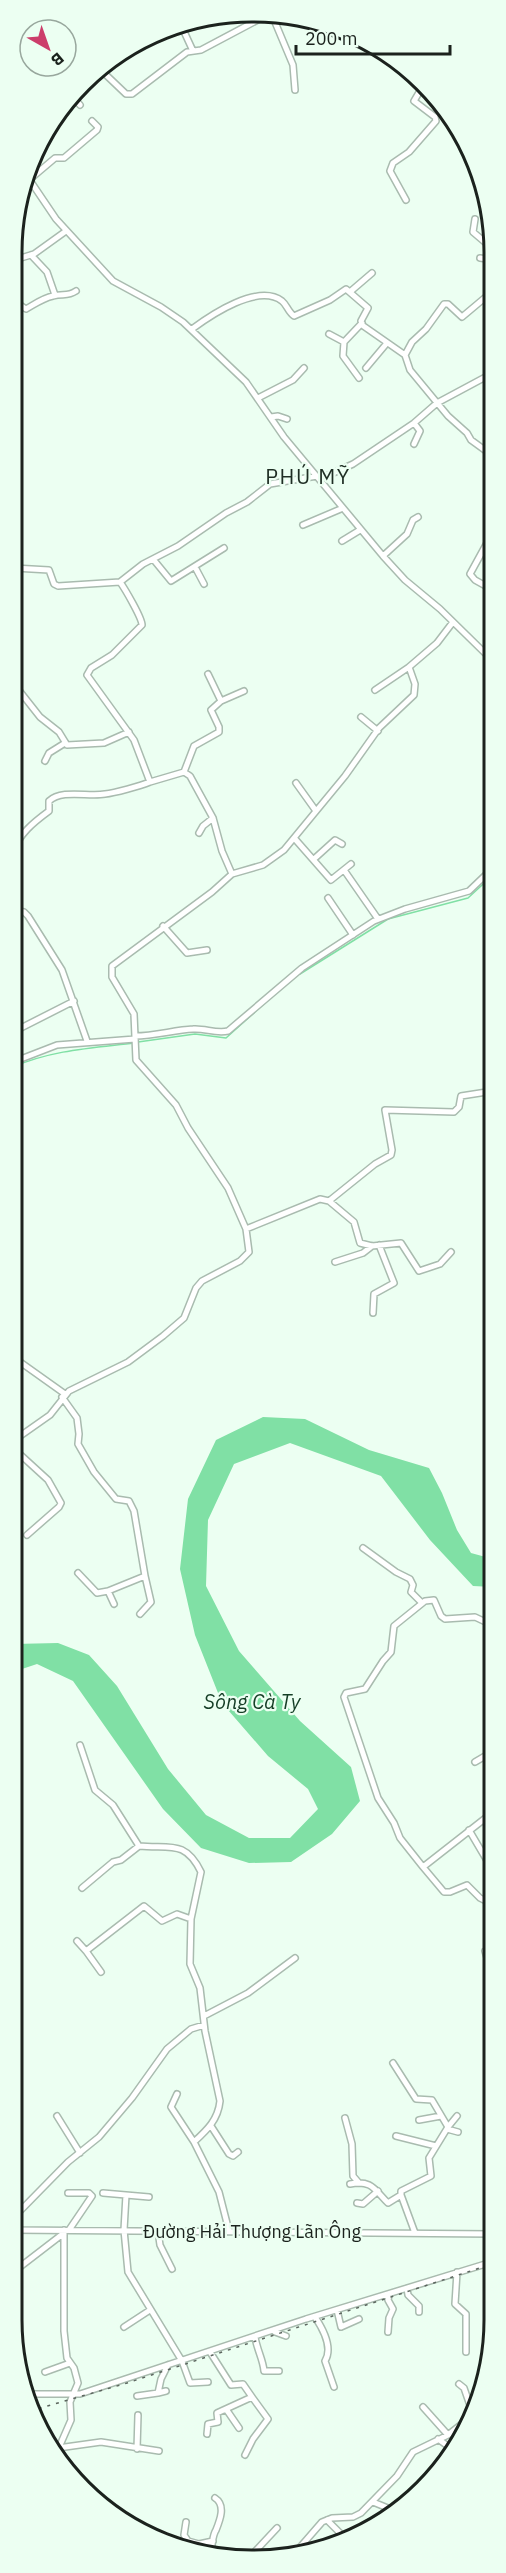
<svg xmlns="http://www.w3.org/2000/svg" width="506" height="2573" font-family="'IBM Plex Sans',sans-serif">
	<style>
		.water { fill: #80e0a5 }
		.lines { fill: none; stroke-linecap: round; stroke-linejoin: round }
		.stream { stroke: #80e0a5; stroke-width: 1.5 }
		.minor-casing { stroke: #a9bbaf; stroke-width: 8 }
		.minor { stroke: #fff; stroke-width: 5 }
		.rail { stroke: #5c665f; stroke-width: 1.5; stroke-dasharray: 3 6; stroke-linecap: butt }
		.labels { text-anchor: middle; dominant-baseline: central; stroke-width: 4.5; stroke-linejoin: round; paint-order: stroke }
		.street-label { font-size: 18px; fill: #1b221d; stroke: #ecfff2 }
		.water-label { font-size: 20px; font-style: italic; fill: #153e26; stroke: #ecfff2 }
		.quarter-label { font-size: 21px; letter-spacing: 1.5px; fill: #1f2e24; stroke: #ecfff2 }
		.rim { fill: none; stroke: #1b221d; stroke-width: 3 }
	</style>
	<rect width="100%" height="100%" fill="#ecfff2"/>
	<path class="water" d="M263,1417L305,1419L369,1450L429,1468L442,1493L457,1530L471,1553L493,1559V1587L473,1586L430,1540L381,1476L290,1443L234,1464L208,1520L206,1586L239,1651L300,1721L351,1767L360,1801L332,1834L291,1862L249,1863L201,1848L163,1809L73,1681L37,1664L13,1672V1644L58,1643L89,1655L117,1686L168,1769L206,1815L249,1838H290L318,1809L308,1789L268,1756L222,1703L195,1635L180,1569L188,1499L216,1440Z"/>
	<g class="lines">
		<path class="stream" d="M300,974L388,919L468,898L493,875
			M138,1042L195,1034L226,1038L266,1002
			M13,1067C52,1050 92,1048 134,1043"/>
		<defs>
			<path id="minor" d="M272,15L293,65L295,90
				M181,25L193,51
				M88,82L104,73L126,94H132L187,52L201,50L267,15
				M74,98L80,105
				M29,179L56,219L113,281L161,307L183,322L246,382L284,437L383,556L405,580L440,609L493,661
				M29,180L55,158H64L97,130L98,127L92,121
				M406,200L390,171L393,163L409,152L436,121L435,117L414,101L424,84
				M475,219L473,232L493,249
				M31,255L47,272L55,295
				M480,258L487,259L493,265
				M14,260L34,254L66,231
				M14,289L20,305L26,309C35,304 43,298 53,296C63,293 67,297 76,291
				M351,291L372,273
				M192,329C211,315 258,283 282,301C287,305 288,312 294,316L330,300L346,289L368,308L361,321L362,325L405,355
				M329,334L344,342L362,323
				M344,342L343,356L359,378
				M366,368L387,343
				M258,398L293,380L304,368
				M271,417L278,416L287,419
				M414,444L420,431L414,423
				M493,456L471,440L467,433L448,416L410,370L405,355L412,342L426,329L444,304H448L462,317L493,291
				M320,479L353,464L414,423L437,403L493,373
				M303,525L343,508
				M493,532L470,574L475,580L493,590
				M342,541L360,530
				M483,551L493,548
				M383,556L407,534L413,520L418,517
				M153,559L171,581L224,548
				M195,567L204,584
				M14,568L49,570L54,584L58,586L120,582L143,564L178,546L226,513L247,502L270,484L317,476
				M120,582C125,589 142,618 142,625L112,655L91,668L87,675L134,740L150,782L184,772L190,776L213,818L222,851L232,874
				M208,674L221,701
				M14,684L40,717L59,732L67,745L104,743L129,732
				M375,690L409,667
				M361,717L378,731
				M45,761L49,753L65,743
				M184,772L194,746L219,732V727L211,710L221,701L244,691
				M296,783L316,811
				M490,818L493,820
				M199,833L203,826L213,818
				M295,839L331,880L351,864
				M13,852C19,834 34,822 49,811V801C62,789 88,797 105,794C115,793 140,786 150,782
				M314,859L335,840L342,844
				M344,870L378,919
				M328,898L353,935
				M13,910L24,912L28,916L62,970L87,1041
				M163,926L187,953L207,950
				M13,1032L74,1001
				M135,1036C155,1036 174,1030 193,1029C205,1028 216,1034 228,1031L302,968L374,921L405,909L469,891L493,868
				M13,1062L57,1045L135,1039
				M329,1201L375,1164L391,1155L392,1150L385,1110L454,1112L459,1107L461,1096L493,1091
				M246,1229L320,1199L329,1201L354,1222L360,1243L372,1246L401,1243L419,1271L440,1264L451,1252
				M335,1262L363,1253L372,1246
				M373,1313L374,1294L394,1283L379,1245
				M13,1357L65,1394
				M62,1397L77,1418L79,1434L78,1444L94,1472L116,1499L129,1501L134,1511L145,1576L108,1591L114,1604
				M13,1441L50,1415L69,1391L128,1362L163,1336L184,1318L196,1288L202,1281L240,1261L249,1252L246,1229L228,1188L188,1128L176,1105L136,1060L134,1014L112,977V966L212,892L232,874L263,865L284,850L345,776L379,728L414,695L415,684L409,667L437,643L453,622
				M13,1448L48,1480L61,1503L59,1507L27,1535
				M363,1548L396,1572L410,1579L413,1585L411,1592L422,1603
				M78,1573L97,1593L108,1591
				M140,1614L151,1602L145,1576
				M80,1745L95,1790L113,1805L139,1846C169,1849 185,1839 201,1872L191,1919L190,1964L200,1988L205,2031L220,2101C218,2120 207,2130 194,2142L219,2192L229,2231
				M475,1762L492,1752
				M492,1813L423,1867L400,1838L394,1823L378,1798L344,1697L346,1693L365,1689L383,1661L391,1652L394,1626L425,1601L434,1600L441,1616L445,1619L475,1617L492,1625
				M469,1830L492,1869
				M423,1867L444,1892H450L467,1885L480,1898L492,1904
				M82,1888L113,1862L121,1860L139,1846
				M77,1941L86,1951
				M485,1951L492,1974
				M101,1972L86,1951L144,1906L162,1921L177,1914L191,1919
				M204,2016L248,1993L295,1958
				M393,2063L416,2099L432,2100L448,2127L429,2158L431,2176L401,2191V2195L415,2233
				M177,2094L171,2107L194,2142
				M57,2116L80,2153
				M345,2118L352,2144L353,2176L359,2183
				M419,2120L441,2116
				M211,2126L229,2154L233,2156L238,2152
				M448,2127L457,2116
				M447,2129L458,2132
				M396,2136L436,2146
				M488,2156L492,2155
				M350,2184C372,2180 374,2189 388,2203L401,2195
				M68,2193H89L92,2196L69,2230
				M103,2193L126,2195
				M149,2197L126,2195L124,2230L128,2272L182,2361L190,2383L208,2382
				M357,2203L363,2204L378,2191
				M12,2224L19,2212L68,2162L99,2137L132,2098L167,2049L191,2029L204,2025
				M12,2230L492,2234
				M158,2231L160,2245L172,2269
				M457,2272L455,2304L466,2314V2352
				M12,2273L64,2233
				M407,2288L408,2295L419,2306V2312
				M337,2310L341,2327L359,2319
				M315,2317C323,2329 333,2348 325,2361L334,2387
				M124,2327L150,2310
				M275,2332L286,2336
				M388,2332L389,2318L393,2309L388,2300L389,2294
				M255,2337C257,2350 263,2359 264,2371H279
				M45,2372L70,2363
				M459,2384L464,2388L473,2414
				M166,2391L158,2393L161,2379L168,2365
				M27,2394H80L306,2319L492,2262
				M137,2396L158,2393
				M423,2407L448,2435
				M226,2409L239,2428
				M207,2434L208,2424L218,2422L217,2413L252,2397L243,2384L231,2385L210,2352
				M438,2439L452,2449
				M58,2448L101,2442L159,2451
				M137,2449L138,2415
				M57,2452L71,2420L70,2402L78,2383L74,2368L67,2358L64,2331V2230
				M245,2455L253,2439L268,2419L252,2397
				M373,2502L395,2511
				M327,2520L346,2539
				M186,2522L184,2535L188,2541L199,2544L213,2541
				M295,2553L322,2522L332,2518L353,2517L361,2513L397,2476L413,2452L448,2435L472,2416
				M211,2554C212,2547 212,2536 216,2530C220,2520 226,2505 215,2498
				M248,2559L277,2528"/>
		</defs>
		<use href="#minor" class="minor-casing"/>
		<use href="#minor" class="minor"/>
		<path class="rail" d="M30,2411L124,2384L492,2264"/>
	</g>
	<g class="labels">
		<g class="street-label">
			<text x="252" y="2231">Đường Hải Thượng Lãn Ông</text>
		</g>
		<g class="water-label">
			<text x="252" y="1701">Sông Cà Ty</text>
		</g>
		<g class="quarter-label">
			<text x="308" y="476">PHÚ MỸ</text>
		</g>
	</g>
	<path d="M0 0H506V2573H0ZM252 22H254A230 230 0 0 1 484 252V2320A230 230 0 0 1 254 2550H252A230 230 0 0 1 22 2320V252A230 230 0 0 1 252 22Z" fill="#ecfff2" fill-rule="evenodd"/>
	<path class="rim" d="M252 22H254A230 230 0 0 1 484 252V2320A230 230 0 0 1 254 2550H252A230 230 0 0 1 22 2320V252A230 230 0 0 1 252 22Z"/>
	<g transform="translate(48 48) rotate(140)"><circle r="28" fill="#ecfff2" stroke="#98a79d" stroke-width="1.5"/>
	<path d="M0-4.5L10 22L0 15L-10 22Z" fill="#cc3e6b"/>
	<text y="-9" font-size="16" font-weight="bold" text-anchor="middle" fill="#1b221d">B</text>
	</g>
	<path d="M296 45v9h154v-9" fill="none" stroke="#1b221d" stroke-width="3"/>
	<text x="305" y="45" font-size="18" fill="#1b221d" stroke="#ecfff2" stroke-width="4.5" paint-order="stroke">200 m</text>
</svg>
